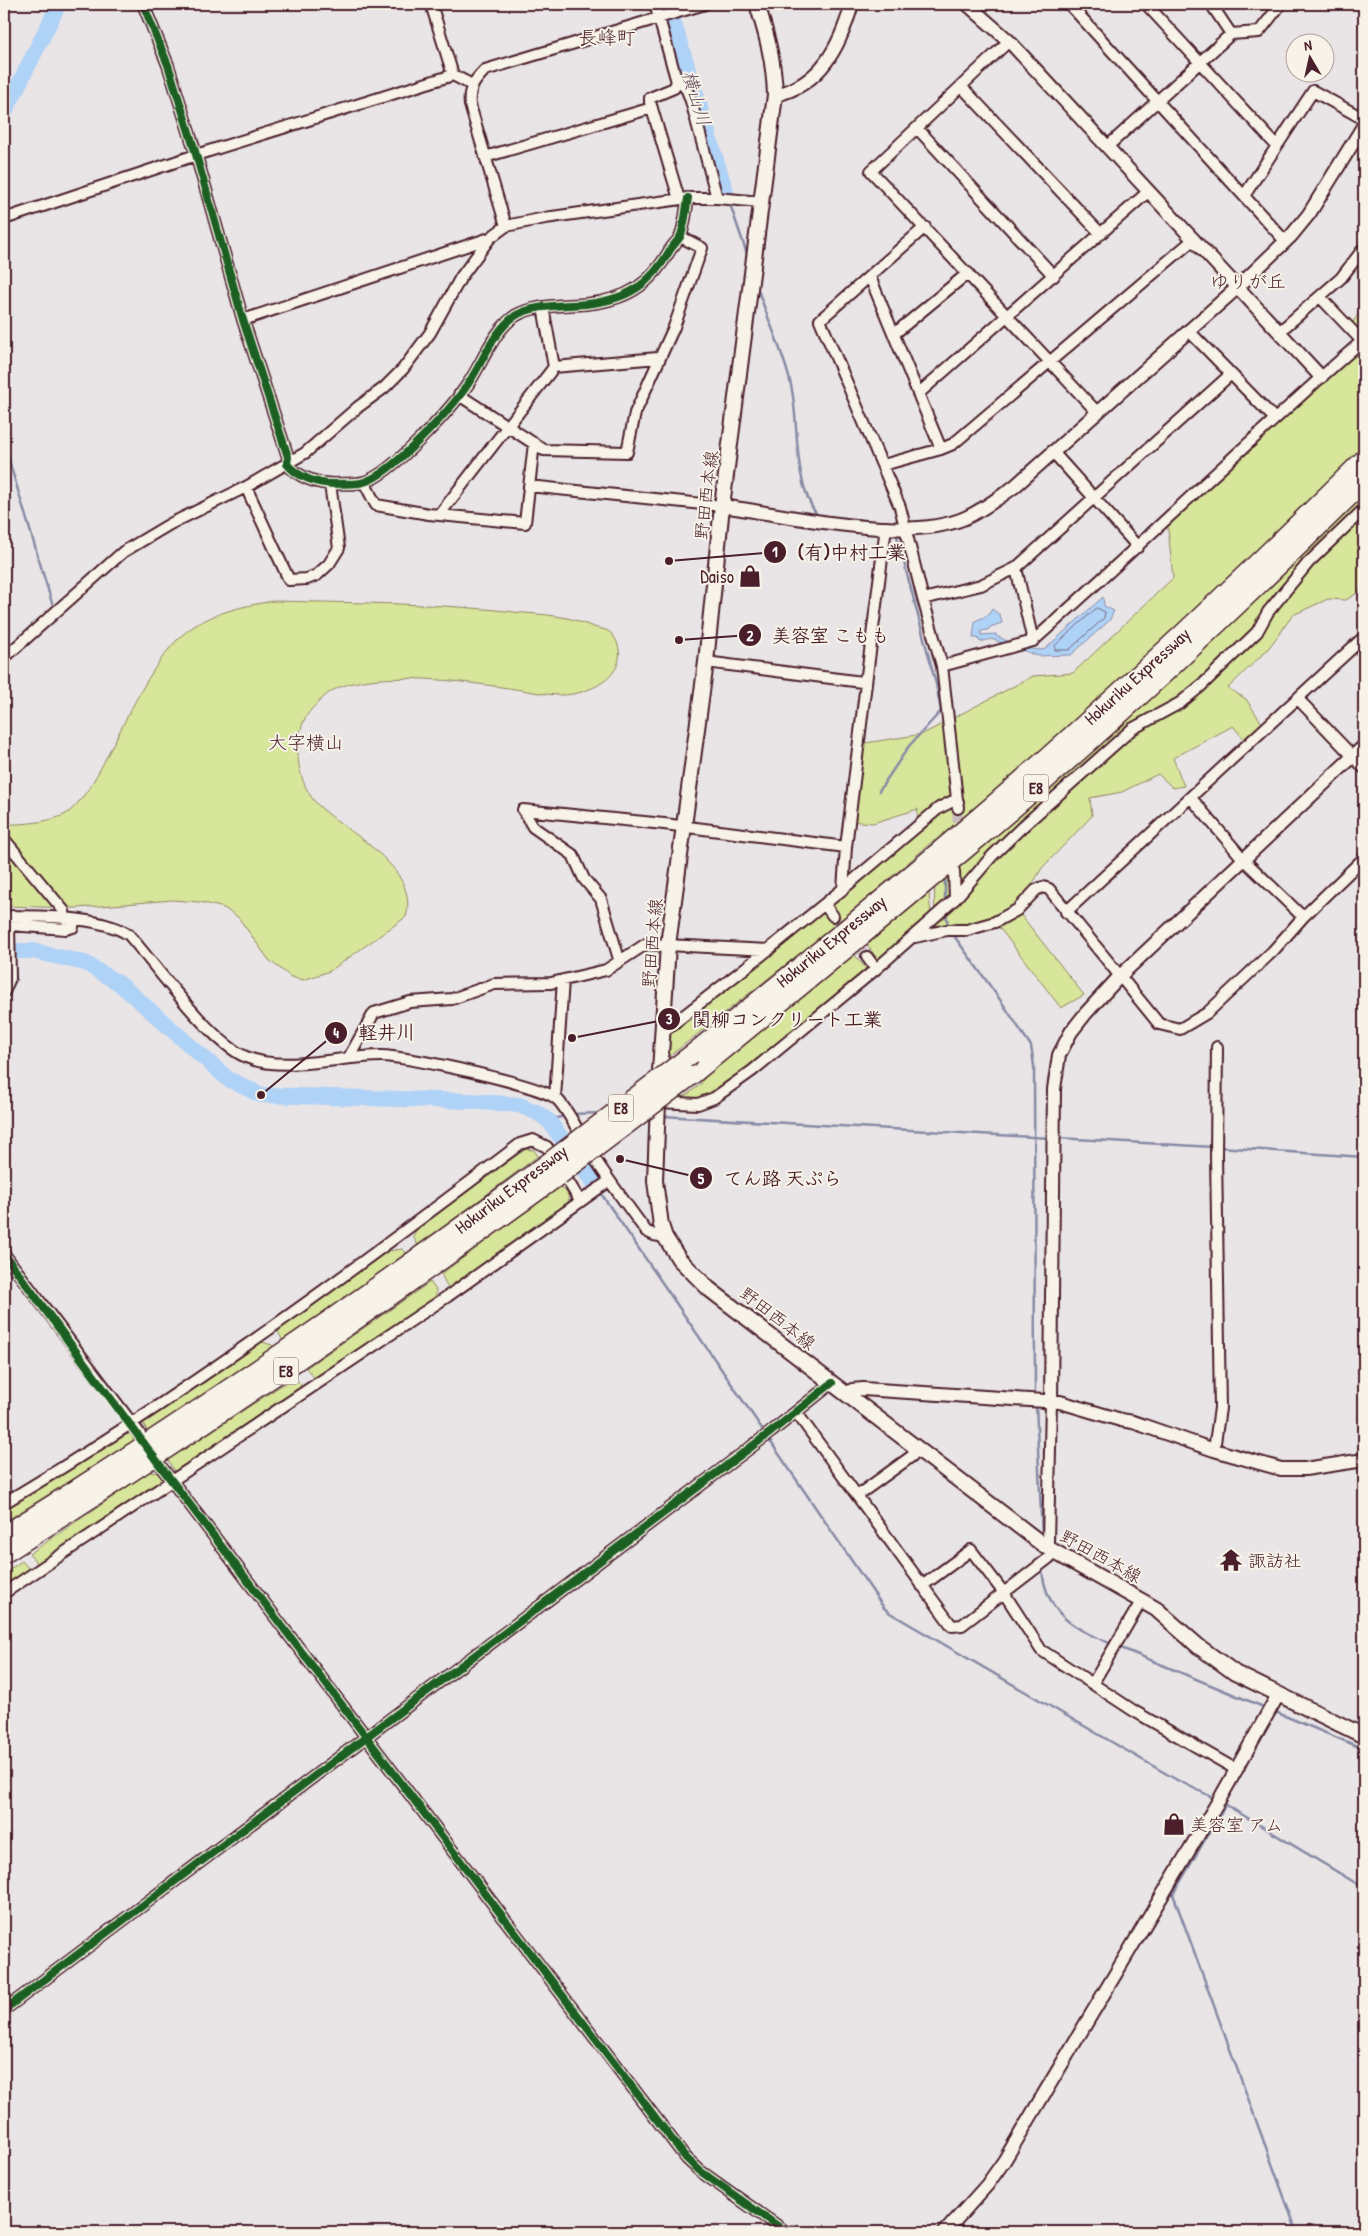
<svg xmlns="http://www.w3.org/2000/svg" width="1368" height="2236" font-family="'Patrick Hand','Klee One',sans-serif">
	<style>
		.green { fill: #d7e69a; stroke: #908262 }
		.water { fill: #afd2f7; stroke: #878aa5 }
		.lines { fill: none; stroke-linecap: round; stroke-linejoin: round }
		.shore { stroke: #72677d; stroke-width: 1 }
		.stream { stroke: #878aa5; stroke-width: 2.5 }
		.river { stroke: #afd2f7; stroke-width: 16 }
		.minor-tunnel { stroke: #c9bdc1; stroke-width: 10; stroke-dasharray: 10 5; stroke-linecap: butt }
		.minor-casing { stroke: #4a1f2b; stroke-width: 14 }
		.tertiary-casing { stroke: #4a1f2b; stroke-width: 16 }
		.secondary-casing { stroke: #4a1f2b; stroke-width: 18 }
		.motorway-casing { stroke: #4a1f2b; stroke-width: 21 }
		.minor { stroke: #f7f3e8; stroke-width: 10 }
		.tertiary { stroke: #f7f3e8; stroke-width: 12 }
		.secondary { stroke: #f7f3e8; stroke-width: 14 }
		.motorway { stroke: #f7f3e8; stroke-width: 18 }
		.motorway-bridge-casing { stroke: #4a1f2b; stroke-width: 21; stroke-linecap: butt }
		.motorway-bridge { stroke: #f7f3e8; stroke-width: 18 }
		.cycleway-casing { stroke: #f7f3e8; stroke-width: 11 }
		.cycleway { stroke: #1b5e20; stroke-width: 8 }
		.labels { text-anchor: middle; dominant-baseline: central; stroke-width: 4; stroke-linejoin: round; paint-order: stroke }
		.shield { fill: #f7f3e8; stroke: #7e5f64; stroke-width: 1 }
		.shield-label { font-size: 16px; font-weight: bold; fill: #4a1f2b }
		.street-label { font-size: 18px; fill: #4a1f2b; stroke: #f7f3e8 }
		.poi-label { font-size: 18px; fill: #4a1f2b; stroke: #f7f3e8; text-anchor: start }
		.neighbourhood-label { font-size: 19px; fill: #4a1f2b; stroke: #f7f3e8 }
		.water-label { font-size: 19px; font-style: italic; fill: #634c5e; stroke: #f7f3e8 }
		.leader { fill: none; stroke: #4a1f2b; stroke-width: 2 }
		.callout-dot { fill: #4a1f2b; stroke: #f7f3e8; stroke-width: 2 }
		.mark-label { font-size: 15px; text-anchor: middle; font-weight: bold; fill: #fff }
		.callout-label { font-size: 19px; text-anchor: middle; font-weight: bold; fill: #4a1f2b; stroke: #f7f3e8; stroke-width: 4; stroke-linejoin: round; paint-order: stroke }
	</style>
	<rect width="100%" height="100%" fill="#e9e5e6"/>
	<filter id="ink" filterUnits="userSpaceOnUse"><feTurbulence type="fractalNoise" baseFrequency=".02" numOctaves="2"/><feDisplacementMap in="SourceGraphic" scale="10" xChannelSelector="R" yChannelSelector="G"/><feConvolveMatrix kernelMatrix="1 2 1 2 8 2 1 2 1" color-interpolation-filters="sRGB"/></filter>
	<g filter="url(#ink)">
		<path class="green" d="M1364,306V582L1359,592L1346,600L1328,599L1293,615L1268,649L1228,688L1246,699L1265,728L1248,744L1233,726L1173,758L1184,786L1173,788L1158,774L1122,792L1090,798L1092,816L1042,868L1017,910L1084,995L1061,1008L995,922L935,932L934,840L839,923L662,1062L664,1031L916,827L918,809L873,823L849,821L859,744L923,734L1033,676L1073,673L1173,578L1167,519L1361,341L1349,328Z
			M274,601C358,603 441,603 524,613C538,614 553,615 567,618C576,620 585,624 594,627C599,629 605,629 608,631C612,633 615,638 617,642C630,676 588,695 561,695C544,695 525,690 508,688C466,682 357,666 325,696C305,714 300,722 298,749C297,769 305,793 319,806C348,833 420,867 406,917L330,971L303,980L291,977L269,960L238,917L224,908L200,902L172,900L77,908L4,906V824C20,825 57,822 70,811C87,795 98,774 108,754C127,718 149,669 177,640C201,615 241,606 274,601Z
			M929,893L931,916L879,961L867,945Z
			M854,954L867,970L748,1067L712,1094L695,1099H681L700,1085L709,1069Z
			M526,1149L534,1150L538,1156L418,1246L413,1236L420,1223Z
			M560,1187C566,1191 570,1195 568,1203L449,1290L441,1274Z
			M402,1249L409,1255L283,1341L278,1332L280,1328L388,1251Z
			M430,1282L436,1290V1298L316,1380L306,1368Z
			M262,1342L272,1345L273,1349L148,1432L143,1423L150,1416Z
			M294,1377L301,1384L299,1390L175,1472L168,1460Z
			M131,1434L134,1441L6,1521L4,1509L10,1504L120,1436Z
			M149,1472L159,1473L164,1480L38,1564L29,1554Z
			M22,1561L30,1570L4,1588V1573Z"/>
		<path class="water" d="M1103,597L1104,606L1114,611L1109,621L1071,655L1038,656L991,639L980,642L978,638H973L975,621L988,615L992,609L1000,615L1002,623L990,627L988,630L981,631V635L996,634V636C1007,641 1034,653 1045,649Z"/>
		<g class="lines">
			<path class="shore" d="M1097,608L1105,612L1104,618L1069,650H1055V646Z"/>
			<path class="stream" d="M729,201L748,257
				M756,284C767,318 783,351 791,385C800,427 792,479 817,515L881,522
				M4,444L52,603
				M879,791L909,746L941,711L936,684L896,532
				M945,877V904
				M946,912L948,926
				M952,933L1001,1001L1031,1046L1034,1066L1035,1396
				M572,1114L601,1113
				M662,1116L1050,1138
				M549,1121L566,1115
				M1058,1138L1213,1147
				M1218,1147L1364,1157
				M600,1192L765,1433
				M1036,1404L1042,1536
				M768,1438L884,1608L890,1613L1177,1780L1216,1799
				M1042,1570C1047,1616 1075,1629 1114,1645
				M1119,1647L1266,1708
				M1273,1711L1364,1749
				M1223,1803L1364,1888
				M1226,1804L1173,1894L1297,2232"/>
			<path class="river" d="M668,4L726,192
				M4,114L59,4
				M4,951H33L85,963L120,984L228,1079L261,1095L470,1101L519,1105L536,1112L549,1121L595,1185"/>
			<path class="minor-tunnel" d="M956,837L958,808
				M833,916L867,957"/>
			<defs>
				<path id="minor" d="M143,4L168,65L195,151L243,320L288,457L287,464C297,477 318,484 334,484C343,483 355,485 364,482C391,475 452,408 468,384C483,362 493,331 515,316C534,304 565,306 586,304C627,300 650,285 670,250C673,245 679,240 681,235C685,223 686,210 688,198
					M431,4L453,75L472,85
					M655,4L677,82L674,88L650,98V102L679,199
					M1069,4L1285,241
					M1146,4L1276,145
					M1211,4L1231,34
					M1009,41L871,171L1096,411
					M677,78L687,90L691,101L717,198
					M961,86L1101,234
					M917,128L1054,276
					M1108,146L1231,34L1259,32L1281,4
					M485,157L652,108
					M1244,196L1313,91L1364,119
					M4,219L196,155L453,75
					M506,226L470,105C468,89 474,81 485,70L705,4
					M925,227L820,320L900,507L923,599L981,585L1016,568L1231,374
					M870,277L941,449
					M543,307L554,367
					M243,320L490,238
					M1188,330L1274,418
					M1279,332L1341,278L1364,248
					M894,334L968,273
					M918,394L1149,191
					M459,395L544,450L627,452L635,413L674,327L702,248L681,237
					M1052,451L1138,547
					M883,465L941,449L953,444L1194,239
					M364,482L376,505L429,514L525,523L534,443
					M529,486L722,506
					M246,487L289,580L307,579L317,575L329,564L339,548L330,484
					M439,515L554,367L658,358
					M1016,568L1033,641C1144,542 1250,439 1362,341L1320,297
					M923,599L942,666L958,808
					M4,658L123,552L170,524L246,487L305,453L358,407L384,388L403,369L430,333L461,277L490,238L506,226L545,218L688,198H717L761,202
					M706,662L862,682L867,675L886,527
					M942,666L1033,641
					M1298,699L1364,768
					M1191,798L1244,860L1303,917
					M523,810L664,824L846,847
					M523,810L533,827L573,855L584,879L601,899L619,959
					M4,839L64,911L65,919
					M954,871L955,899
					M843,889L939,808L953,801L958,802
					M825,905L833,916
					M1066,912L1364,637
					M4,916C37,916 102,916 129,935C156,966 210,1042 246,1057C283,1073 341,1056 381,1056C407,1056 541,1085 557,1099C569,1111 580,1135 589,1150C607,1178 626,1204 646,1231L654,1235L665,1237
					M915,937L947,930H967L995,922L1017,910L1036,890L1043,887L1049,889L1159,1024L1180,1029L1207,1013L1273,951L1303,917L1364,858
					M867,957L876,969
					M4,992L10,978L9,925L66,929L73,927L74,920
					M664,1031L758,958L843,889L846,847L867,675
					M349,1057L374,1013L410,1002L452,999L494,984L551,983L606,970L646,944L769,950
					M555,1098L563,980
					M658,1102L698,1104L714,1098L752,1071L876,969L955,899L992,856L1021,828L1132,729L1180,703L1201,686L1257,632L1268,612L1308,563L1364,509
					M4,1254L140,1434
					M796,1412L952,1626L962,1625L1049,1558L1053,1552
					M1214,1450L1220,1408L1216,1155L1217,1047
					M162,1468L686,2158L700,2171L786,2232
					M858,1495L912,1456L917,1448
					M4,1503C184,1396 354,1270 520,1144L533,1140L547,1147L580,1201
					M1046,1547L1048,1542L1051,1402
					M922,1586L971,1550L1004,1593L1041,1650L1134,1711L1237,1770
					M4,1593L448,1296L609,1181
					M1093,1683L1142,1600
					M4,2010L771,1432L832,1383"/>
				<path id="tertiary" d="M967,4L1009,41L1321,377
					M775,95C821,85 840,46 852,4
					M722,506C787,515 906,544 965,518C983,510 998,498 1014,487L1238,287L1291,236L1309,214L1364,125
					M848,1395L852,1390L863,1389L1060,1402L1121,1420L1133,1422L1214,1450L1281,1469H1305L1364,1460
					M1051,1402L1054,1089L1059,1055L1071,1032L1086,1013L1119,977L1364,746
					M945,2232L987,2185L1004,2161L1222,1795L1278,1695"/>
				<path id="secondary" d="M757,4C767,36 774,61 775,95L722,506L706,662L668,945L658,1102L655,1181L661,1225L665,1237L679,1259L709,1289L1046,1547L1156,1609L1198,1646L1235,1673L1364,1736"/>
				<path id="motorway" d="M692,1054C782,981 872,909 960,833C1100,714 1233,588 1364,459
					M691,1076C783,1001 875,926 966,849C1104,733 1236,609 1364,482
					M4,1535C191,1418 372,1293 549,1162
					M4,1554C194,1435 378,1307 560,1175"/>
			</defs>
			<use href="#minor" class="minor-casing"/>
			<use href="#tertiary" class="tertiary-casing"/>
			<use href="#secondary" class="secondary-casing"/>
			<use href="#motorway" class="motorway-casing"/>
			<use href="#minor" class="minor"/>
			<use href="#tertiary" class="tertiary"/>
			<use href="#secondary" class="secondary"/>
			<use href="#motorway" class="motorway"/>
			<defs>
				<path id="motorway-bridge" d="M549,1162L692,1054
					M560,1175L691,1076"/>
			</defs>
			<use href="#motorway-bridge" class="motorway-bridge-casing"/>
			<use href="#motorway-bridge" class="motorway-bridge"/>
			<defs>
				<path id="cycleway" d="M143,4L168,65L195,151L243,320L288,457L287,464C297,477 318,484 334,484C343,483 355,485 364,482C391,475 452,408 468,384C483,362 493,331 515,316C534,304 565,306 586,304C627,300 650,285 670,250C673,245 679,240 681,235C685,223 686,210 688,198
					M4,1254L162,1468L686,2158L700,2171L786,2232
					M4,2010L771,1432L832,1383"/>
			</defs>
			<use href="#cycleway" class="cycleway-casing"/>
			<use href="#cycleway" class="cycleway"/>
		</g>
	</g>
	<defs>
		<symbol id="shop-bare" viewBox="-9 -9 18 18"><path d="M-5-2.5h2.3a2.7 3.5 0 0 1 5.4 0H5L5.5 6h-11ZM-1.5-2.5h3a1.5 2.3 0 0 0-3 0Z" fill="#4a1f2b" stroke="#f7f3e8" stroke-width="2.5" paint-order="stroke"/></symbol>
		<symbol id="temple-bare" viewBox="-9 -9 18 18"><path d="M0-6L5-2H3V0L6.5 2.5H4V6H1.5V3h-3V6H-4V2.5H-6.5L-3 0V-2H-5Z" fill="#4a1f2b" stroke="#f7f3e8" stroke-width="2.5" paint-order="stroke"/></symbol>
	</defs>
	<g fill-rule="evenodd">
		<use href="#shop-bare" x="734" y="560" width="32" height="32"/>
		<use href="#temple-bare" x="1215" y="1544" width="32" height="32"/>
		<use href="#shop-bare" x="1158" y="1808" width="32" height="32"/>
	</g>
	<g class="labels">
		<g class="shield">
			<rect x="1023.5" y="774.5" width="25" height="27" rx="4"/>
			<rect x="608.5" y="1094.5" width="25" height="27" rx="4"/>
			<rect x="273.5" y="1357.5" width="25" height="27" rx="4"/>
		</g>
		<g class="shield-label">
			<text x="1036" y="788">E8</text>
			<text x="621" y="1108">E8</text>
			<text x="286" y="1371">E8</text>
		</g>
		<g class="street-label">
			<text transform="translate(706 495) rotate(-83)">野田西本線</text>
			<text transform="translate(1137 676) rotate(-42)">Hokuriku Expressway</text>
			<text transform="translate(831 941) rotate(-39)">Hokuriku Expressway</text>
			<text transform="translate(652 943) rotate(-85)">野田西本線</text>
			<text transform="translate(511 1189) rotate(-37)">Hokuriku Expressway</text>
			<text transform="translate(778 1318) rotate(38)">野田西本線</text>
			<text transform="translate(1101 1556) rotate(29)">野田西本線</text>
		</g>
		<g class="poi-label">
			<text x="734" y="576" text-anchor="end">Daiso</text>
			<text x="1248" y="1560">諏訪社</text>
			<text x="1190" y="1824">美容室 アム</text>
		</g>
		<g class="neighbourhood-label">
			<text x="607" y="37">長峰町</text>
			<text x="1248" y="281">ゆりが丘</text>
			<text x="306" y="742">大字横山</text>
		</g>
		<g class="water-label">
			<text transform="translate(697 98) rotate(73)">横山川</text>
		</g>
	</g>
	<path class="leader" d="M669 561L775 552M679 640L750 635M572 1038L669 1019M261 1095L336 1033M620 1159L701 1178"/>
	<g class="callout-dot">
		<circle cx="669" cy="561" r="5"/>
		<circle cx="679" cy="640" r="5"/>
		<circle cx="572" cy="1038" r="5"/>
		<circle cx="261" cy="1095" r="5"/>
		<circle cx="620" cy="1159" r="5"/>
		<circle cx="775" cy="552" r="12"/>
		<circle cx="750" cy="635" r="12"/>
		<circle cx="669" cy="1019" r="12"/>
		<circle cx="336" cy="1033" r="12"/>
		<circle cx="701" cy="1178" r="12"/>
	</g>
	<g class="mark-label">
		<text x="775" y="557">1</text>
		<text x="750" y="641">2</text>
		<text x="669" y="1024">3</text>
		<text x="336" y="1038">4</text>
		<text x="701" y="1184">5</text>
	</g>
	<g class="callout-label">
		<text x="852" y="559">(有)中村工業</text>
		<text x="831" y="642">美容室 こもも</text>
		<text x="787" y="1026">関柳コンクリート工業</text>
		<text x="387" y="1039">軽井川</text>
		<text x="783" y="1185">てん路 天ぷら</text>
	</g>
	<rect width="1368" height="2236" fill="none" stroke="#f7f3e8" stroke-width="20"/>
	<rect x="10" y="10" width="1348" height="2216" fill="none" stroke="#4a1f2b" stroke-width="2" filter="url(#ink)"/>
	<g transform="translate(1310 58) rotate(351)"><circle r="24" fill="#f7f3e8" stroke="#b29e9c"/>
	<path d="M0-4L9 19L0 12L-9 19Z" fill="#4a1f2b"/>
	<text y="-8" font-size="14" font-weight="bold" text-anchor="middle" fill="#4a1f2b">N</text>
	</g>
</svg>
